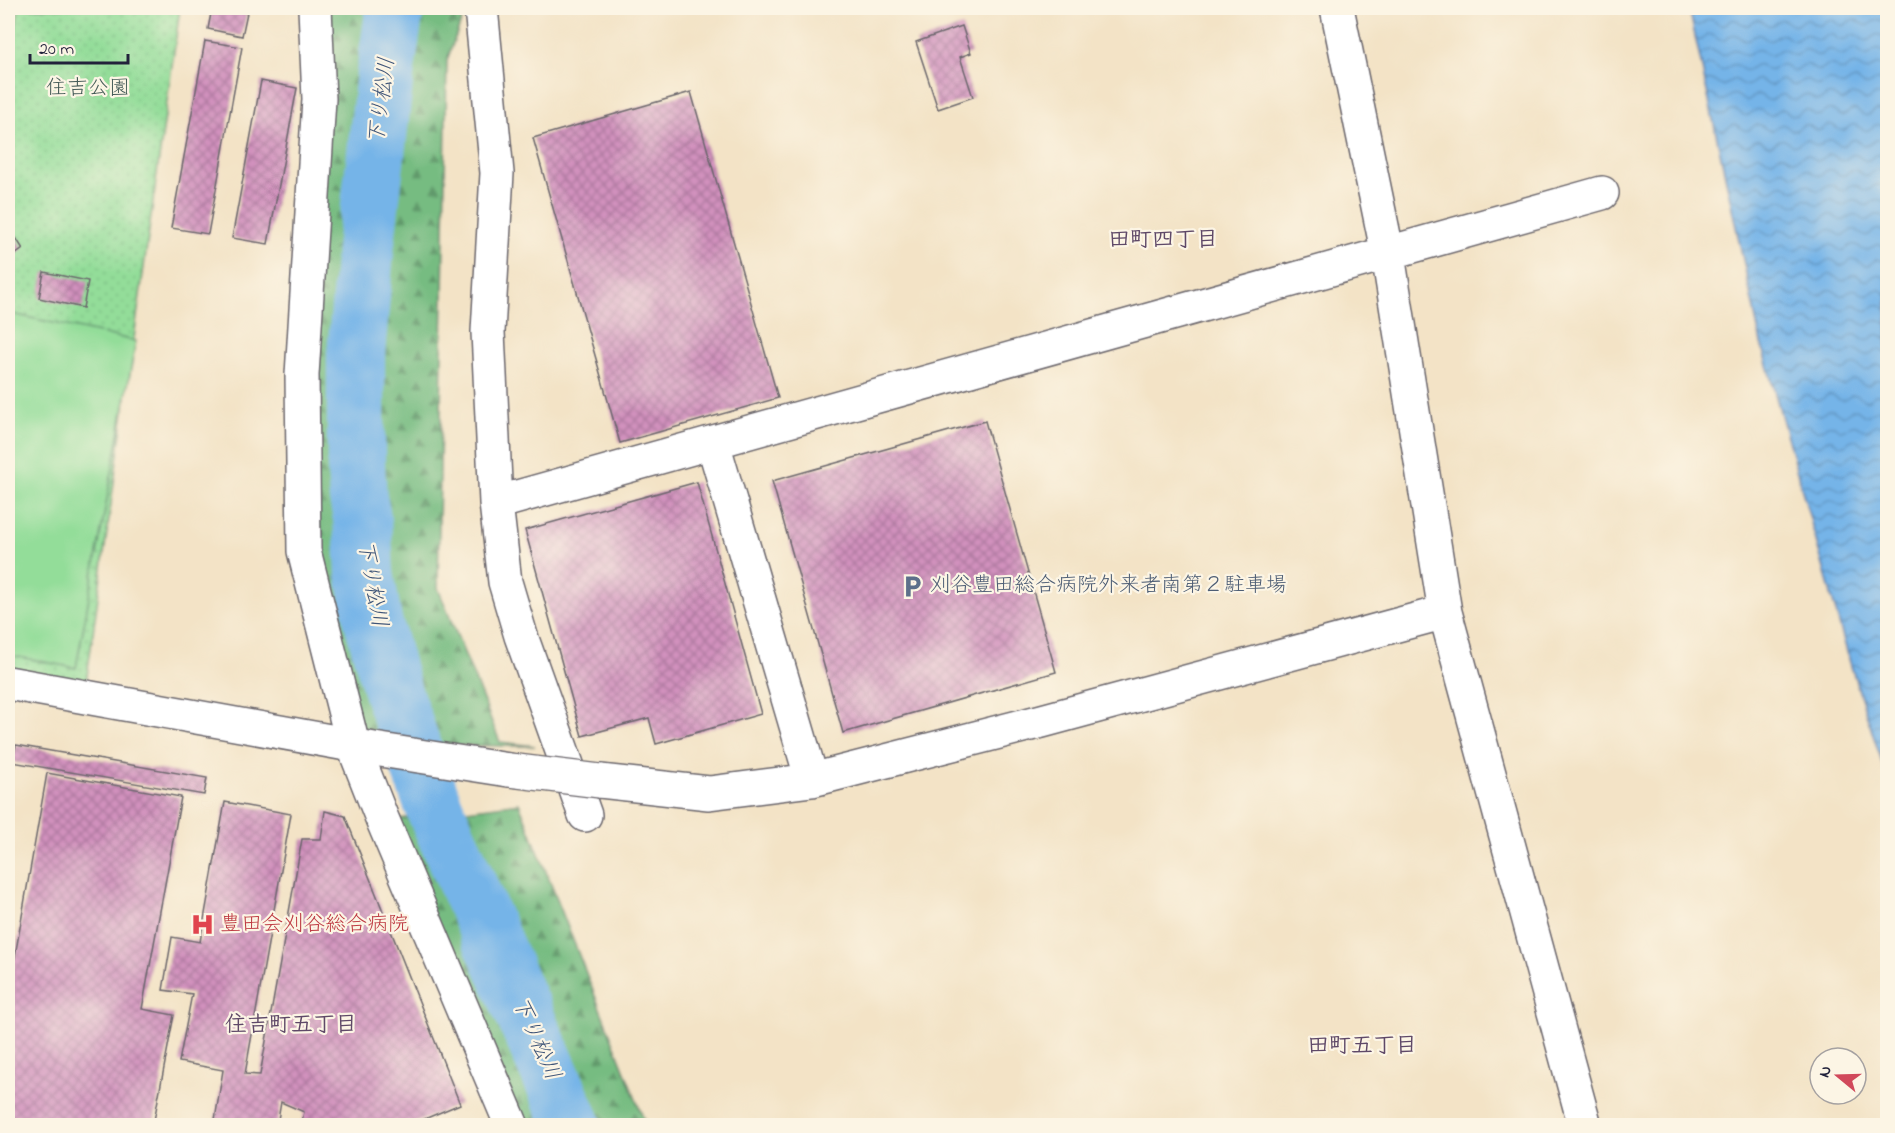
<svg xmlns="http://www.w3.org/2000/svg" width="1895" height="1133" font-family="'Indie Flower','Klee One',sans-serif">
	<style>
		.forest { fill: url(#forest-firs); stroke: #4c6f5e; stroke-width: 1.5 }
		.park { fill: url(#park-dots); stroke: #5a806a; stroke-width: 1.5 }
		.garden { fill: #93dd99; stroke: #5a806a; stroke-width: 1.5 }
		.water { fill: url(#water-waves); stroke: #4c6b92; stroke-width: 1.5 }
		.lines { fill: none; stroke-linecap: round; stroke-linejoin: round }
		.river { stroke: #75b4e8; stroke-width: 58 }
		.building { fill: url(#building-cross-hatch) }
		.minor-casing { stroke: #6b666c; stroke-width: 36 }
		.minor { stroke: #fff; stroke-width: 33 }
		.minor-bridge-casing { stroke: #6b666c; stroke-width: 36; stroke-linecap: butt }
		.minor-bridge { stroke: #fff; stroke-width: 33 }
		.labels { text-anchor: middle; dominant-baseline: central; stroke-width: 4.5; stroke-linejoin: round; paint-order: stroke }
		.park-label { font-size: 21px; fill: #445a57; stroke: #fcf5e5 }
		.service-label { font-size: 21px; fill: #4e5e75; stroke: #fcf5e5; text-anchor: start }
		.health-label { font-size: 21px; fill: #be3a42; stroke: #fcf5e5; text-anchor: start }
		.water-label { font-size: 22px; font-style: italic; fill: #3f5578; stroke: #fcf5e5 }
		.neighbourhood-label { font-size: 22px; font-weight: bold; fill: #5f4968; stroke: #fcf5e5 }
	</style>
	<defs>
		<pattern id="forest-firs" width="22" height="20" patternUnits="userSpaceOnUse" patternTransform="scale(1.5)"><rect width="22" height="20" fill="#76bc81"/><path d="M5 1l3.5 6h-7zM16 11l3.5 6h-7z" fill="#60986b"/></pattern>
		<pattern id="park-dots" width="8" height="8" patternUnits="userSpaceOnUse" patternTransform="scale(1.5)"><rect width="8" height="8" fill="#93dd99"/><path d="M2 2h.1M6 6h.1" fill="none" stroke="#7ebd85" stroke-width="1.8" stroke-linecap="round"/></pattern>
		<pattern id="water-waves" width="16" height="10" patternUnits="userSpaceOnUse" patternTransform="scale(1.5)"><rect width="16" height="10" fill="#75b4e8"/><path d="M0 5q4-4 8 0t8 0" fill="none" stroke="#6092bd"/></pattern>
		<pattern id="building-cross-hatch" width="8" height="8" patternUnits="userSpaceOnUse" patternTransform="scale(1.5)"><rect width="8" height="8" fill="#d191bd"/><path d="M0 0l8 8M0 8l8-8" fill="none" stroke="#a9769b"/></pattern>
	</defs>
	<rect width="100%" height="100%" fill="#fcf5e5"/>
	<filter id="ink" filterUnits="userSpaceOnUse"><feTurbulence type="fractalNoise" baseFrequency=".0167" numOctaves="2"/><feDisplacementMap in="SourceGraphic" scale="12" xChannelSelector="R" yChannelSelector="G"/><feConvolveMatrix kernelMatrix="1 2 1 2 8 2 1 2 1" color-interpolation-filters="sRGB"/></filter>
	<filter id="wash" filterUnits="userSpaceOnUse"><feTurbulence type="fractalNoise" baseFrequency=".008" numOctaves="4" result="noise"/><feDisplacementMap in="SourceGraphic" scale="24" xChannelSelector="R" yChannelSelector="G"/><feGaussianBlur stdDeviation="1.35" result="paint"/><feColorMatrix in="noise" values="0 0 0 0 0 0 0 0 0 0 0 0 0 0 0 0 0 1.4 0 .05"/><feComposite in="paint" operator="in"/></filter>
	<g filter="url(#wash)">
		<rect width="100%" height="100%" fill="#f3e3c6"/>
		<path class="forest" d="M310,8H466L447,60L438,588L500,742L535,746L353,745L304,551Z
			M519,803L646,1125H501L383,821Z"/>
		<path class="park" d="M19,8H180L86,683L8,668V72Z"/>
		<path class="garden" d="M8,313L136,341L76,668L8,655Z"/>
		<path class="water" d="M1689,8H1887V778L1851,666L1761,343Z"/>
		<g class="lines">
			<path class="river" d="M395,8L385,74L365,250L356,354V466L358,498L362,518L365,573L373,621L393,693L434,807L573,1126"/>
		</g>
		<g id="blocks">
			<path class="building" d="M212,8H248L242,36L208,29Z
				M962,26L971,53L960,57L973,97L938,109L916,42Z
				M205,41L242,47L208,234L171,228Z
				M261,81L297,88L268,244L232,238Z
				M691,92L778,398L620,443L533,138Z
				M11,230L23,249L12,257L8,251V232Z
				M44,272L88,281L83,308L39,298Z
				M985,421L1056,672L843,733L772,481Z
				M697,482L761,714L656,744L649,718L582,736L525,530Z
				M16,745L207,778L204,795L12,762Z
				M47,773L181,797L142,1009L174,1015L153,1126H8V996Z
				M225,802L291,814L245,1074L260,1075L302,839H321L325,811L345,816L460,1104L408,1126H301L304,1112L281,1102L277,1126H214L223,1070L179,1062L192,994L163,990L172,937L200,942Z"/>
		</g>
	</g>
	<g filter="url(#ink)">
		<use href="#blocks" fill-opacity="0" stroke="#6b666c" stroke-width="1.5"/>
		<g class="lines">
			<defs>
				<path id="minor" d="M315,8L319,99L302,375L304,551L353,745L383,821L512,1126
					M481,8L497,173L488,332L496,503L505,582L521,636L585,815
					M1337,8L1388,255L1445,612L1585,1126
					M713,443L812,780
					M496,503L1602,193
					M8,683L374,749L509,770
					M600,781L709,793L812,780L1042,721L1445,612"/>
			</defs>
			<use href="#minor" class="minor-casing"/>
			<use href="#minor" class="minor"/>
			<defs>
				<path id="minor-bridge" d="M509,770L600,781"/>
			</defs>
			<use href="#minor-bridge" class="minor-bridge-casing"/>
			<use href="#minor-bridge" class="minor-bridge"/>
		</g>
	</g>
	<defs>
		<symbol id="parking-bare" viewBox="-9 -9 18 18"><path d="M-3.5-5.5H1a3.5 3.5 0 0 1 0 7H-1V5.5H-3.5ZM-1-3.4V-.6H.8a1.4 1.4 0 0 0 0-2.8Z" fill="#5c6f8a" stroke="#fcf5e5" stroke-width="2.5" paint-order="stroke"/></symbol>
		<symbol id="hospital-bare" viewBox="-9 -9 18 18"><path d="M-5-5h3v3.5h4V-5h3V5h-3V1.5h-4V5h-3Z" fill="#e0444e" stroke="#fcf5e5" stroke-width="2.5" paint-order="stroke"/></symbol>
	</defs>
	<g fill-rule="evenodd">
		<use href="#parking-bare" x="896" y="570" width="33" height="33"/>
		<use href="#hospital-bare" x="186" y="908" width="33" height="33"/>
	</g>
	<g class="labels">
		<g class="park-label">
			<text x="88" y="89">住吉公園</text>
		</g>
		<g class="service-label">
			<text x="930" y="586">刈谷豊田総合病院外来者南第２駐車場</text>
		</g>
		<g class="health-label">
			<text x="220" y="925">豊田会刈谷総合病院</text>
		</g>
		<g class="water-label">
			<text transform="translate(383 101) rotate(-83)">下り松川</text>
			<text transform="translate(371 584) rotate(80)">下り松川</text>
			<text transform="translate(535 1039) rotate(66)">下り松川</text>
		</g>
		<g class="neighbourhood-label">
			<text x="1163" y="241">田町四丁目</text>
			<text x="291" y="1026">住吉町五丁目</text>
			<text x="1362" y="1047">田町五丁目</text>
		</g>
	</g>
	<rect width="1895" height="1133" fill="none" stroke="#fcf5e5" stroke-width="30"/>
	<g transform="translate(1838 1076) rotate(289)"><circle r="28" fill="#fcf5e5" stroke="#a5a1a1" stroke-width="1.5"/>
	<path d="M0-4.5L10 22L0 15L-10 22Z" fill="#d1495b"/>
	<text y="-9" font-size="16" font-weight="bold" text-anchor="middle" fill="#22223b">N</text>
	</g>
	<path d="M30 54v9h98v-9" fill="none" stroke="#22223b" stroke-width="3"/>
	<text x="39" y="54" font-size="18" fill="#22223b" stroke="#fcf5e5" stroke-width="4.5" paint-order="stroke">20 m</text>
</svg>
